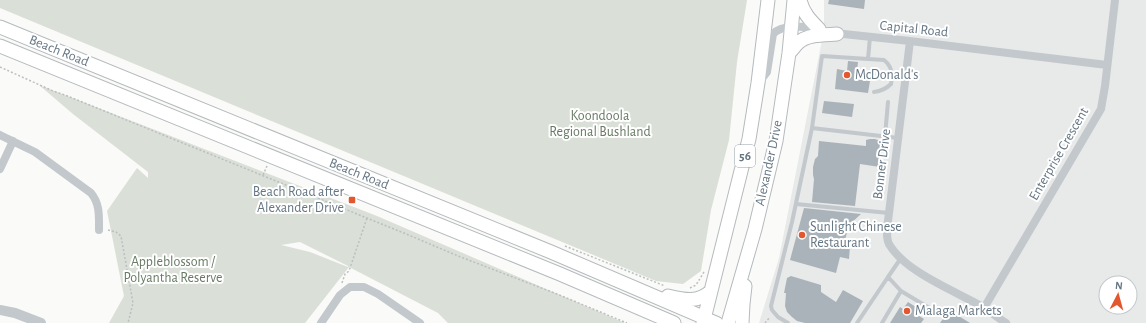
<svg xmlns="http://www.w3.org/2000/svg" width="1146" height="323" font-family="'Alegreya Sans',sans-serif">
	<style>
		.built { fill: #e8e9e9; fill-rule: evenodd }
		.green { fill: #dadfd7; fill-rule: evenodd }
		.building { fill: #aab3b9 }
		.lines { fill: none; stroke-linecap: round; stroke-linejoin: round }
		.secondary-casing { stroke: #b3babf; stroke-width: 14 }
		.primary-casing { stroke: #b5babe; stroke-width: 15 }
		.path { stroke: #bbbfc2; stroke-width: 1.5; stroke-dasharray: 2 2; stroke-linecap: butt }
		.service { stroke: #c3c8cc; stroke-width: 4 }
		.minor { stroke: #c3c8cc; stroke-width: 8 }
		.tertiary { stroke: #c3c8cc; stroke-width: 10 }
		.secondary { stroke: #fff; stroke-width: 12 }
		.primary { stroke: #fff; stroke-width: 13 }
		.poi-dot { fill: #e4572e; stroke: #fff; stroke-width: 1.5 }
		.labels { text-anchor: middle; dominant-baseline: central; stroke-width: 4; stroke-linejoin: round; paint-order: stroke }
		.shield { fill: #fff; stroke: #939fa8; stroke-width: 1 }
		.shield-label { font-size: 13px; font-weight: bold; fill: #657683 }
		.street-label { font-size: 14px; fill: #657683; stroke: #fff }
		.poi-label { font-size: 14px; fill: #657683; stroke: #fff; text-anchor: start }
		.park-label { font-size: 14px; fill: #687a64; stroke: #fff }
	</style>
	<rect width="100%" height="100%" fill="#fafaf8"/>
	<path class="built" d="M824,0H1146V323H759L779,258L824,30ZM1106,283H1130V307H1106Z"/>
	<path class="green" d="M0,0H747L737,62L729,140L711,210L701,271L683,284L656,281L0,8Z
		M39,85L377,216L625,323H448L438,313L349,267L305,323H109L124,296L107,211L137,168L148,178V172L73,114ZM300,242L348,266V267L310,252L281,245Z"/>
	<path class="building" d="M829,0H865L864,9L828,4Z
		M848,61L858,62L856,79L870,81L868,93L835,89L837,69L847,71Z
		M824,101L854,104L852,117L822,113Z
		M870,139H875L883,142L880,167L860,164L855,206L812,202L814,179L813,175V167L815,159L818,156L819,141L866,146V140Z
		M804,208L861,214L849,225L844,244L850,246L849,259L840,257L836,273L790,260Z
		M791,276L821,285V292L836,302L843,290L863,301L850,323H805L797,321L792,317L787,312L785,306L786,293H784L787,278Z
		M908,302L919,309L916,314L924,319L921,323H890L900,307L903,309Z
		M949,310L970,323H940Z"/>
	<g class="lines">
		<defs>
			<path id="secondary" d="M705,318L717,323"/>
			<path id="primary" d="M800,0C803,13 810,20 819,29
				M0,27L551,252L705,318
				M0,46L560,274L674,323
				M789,53C792,50 795,46 798,43C807,34 825,35 837,34
				M668,296C685,300 698,303 711,291
				M703,323L749,139L758,83L768,0
				M728,323L755,229L776,141L789,53L794,0
				M742,323L743,304L745,286"/>
		</defs>
		<use href="#secondary" class="secondary-casing"/>
		<use href="#primary" class="primary-casing"/>
		<path class="path" d="M0,67L53,91L65,95L411,236L458,256L557,294L627,323
			M263,175L267,166
			M108,230L116,232L121,236L133,303L128,323
			M565,246L665,286
			M342,283L345,274L349,271L367,218
			M690,288L696,285L704,272
			M765,323L770,317"/>
		<path class="service" d="M868,59L870,37
			M874,92C882,91 886,89 891,84C893,75 892,66 884,60L822,56L812,128L898,138
			M885,136L888,102
			M796,204L889,213
			M901,291L931,309L933,315
			M788,323L778,317L772,310L771,306L792,222L812,128
			M857,323L888,277
			M882,323L901,291L888,277L901,258"/>
		<path class="minor" d="M834,33L910,41L1107,65
			M910,41L889,213C888,222 885,236 889,244C905,272 955,291 983,307C991,312 998,318 1006,323
			M760,81L767,72L773,34C782,23 806,27 819,29
			M0,135L35,152L91,193C100,204 99,216 99,230
			M0,169L13,141
			M984,308L1101,109L1105,86L1115,0
			M321,323L340,295L350,287H364L378,294L420,323"/>
		<path class="tertiary" d="M0,310L15,313L41,323"/>
		<use href="#secondary" class="secondary"/>
		<use href="#primary" class="primary"/>
	</g>
	<g class="poi-dot">
		<circle cx="847" cy="75" r="4"/>
		<rect x="348" y="196" width="8" height="8" rx="2"/>
		<circle cx="802" cy="235" r="4"/>
		<circle cx="907" cy="311" r="4"/>
	</g>
	<g class="labels">
		<rect class="shield" x="735" y="145" width="20" height="22" rx="3"/>
		<g class="shield-label">
			<text x="745" y="156">56</text>
		</g>
		<g class="street-label">
			<text transform="translate(914 29) rotate(6)">Capital Road</text>
			<text transform="translate(59 51) rotate(22)">Beach Road</text>
			<text transform="translate(1059 154) rotate(-60)">Enterprise Crescent</text>
			<text transform="translate(769 163) rotate(-78)">Alexander Drive</text>
			<text transform="translate(882 164) rotate(-83)">Bonner Drive</text>
			<text transform="translate(359 174) rotate(22)">Beach Road</text>
		</g>
		<g class="poi-label">
			<text x="855" y="75">McDonald's</text>
			<text x="344" y="192" text-anchor="end">Beach Road after<tspan x="344" dy="16">Alexander Drive</tspan></text>
			<text x="810" y="227">Sunlight Chinese<tspan x="810" dy="16">Restaurant</tspan></text>
			<text x="915" y="311">Malaga Markets</text>
		</g>
		<g class="park-label">
			<text x="600" y="116">Koondoola<tspan x="600" dy="16">Regional Bushland</tspan></text>
			<text x="173" y="262">Appleblossom /<tspan x="173" dy="16">Polyantha Reserve</tspan></text>
		</g>
	</g>
	<g transform="translate(1118 295) rotate(6)"><circle r="19" fill="#ffffff" stroke="#c1c8cd"/>
	<path d="M0-3L7 15L0 10L-7 15Z" fill="#e4572e"/>
	<text y="-6" font-size="11" font-weight="bold" text-anchor="middle" fill="#657683">N</text>
	</g>
</svg>
